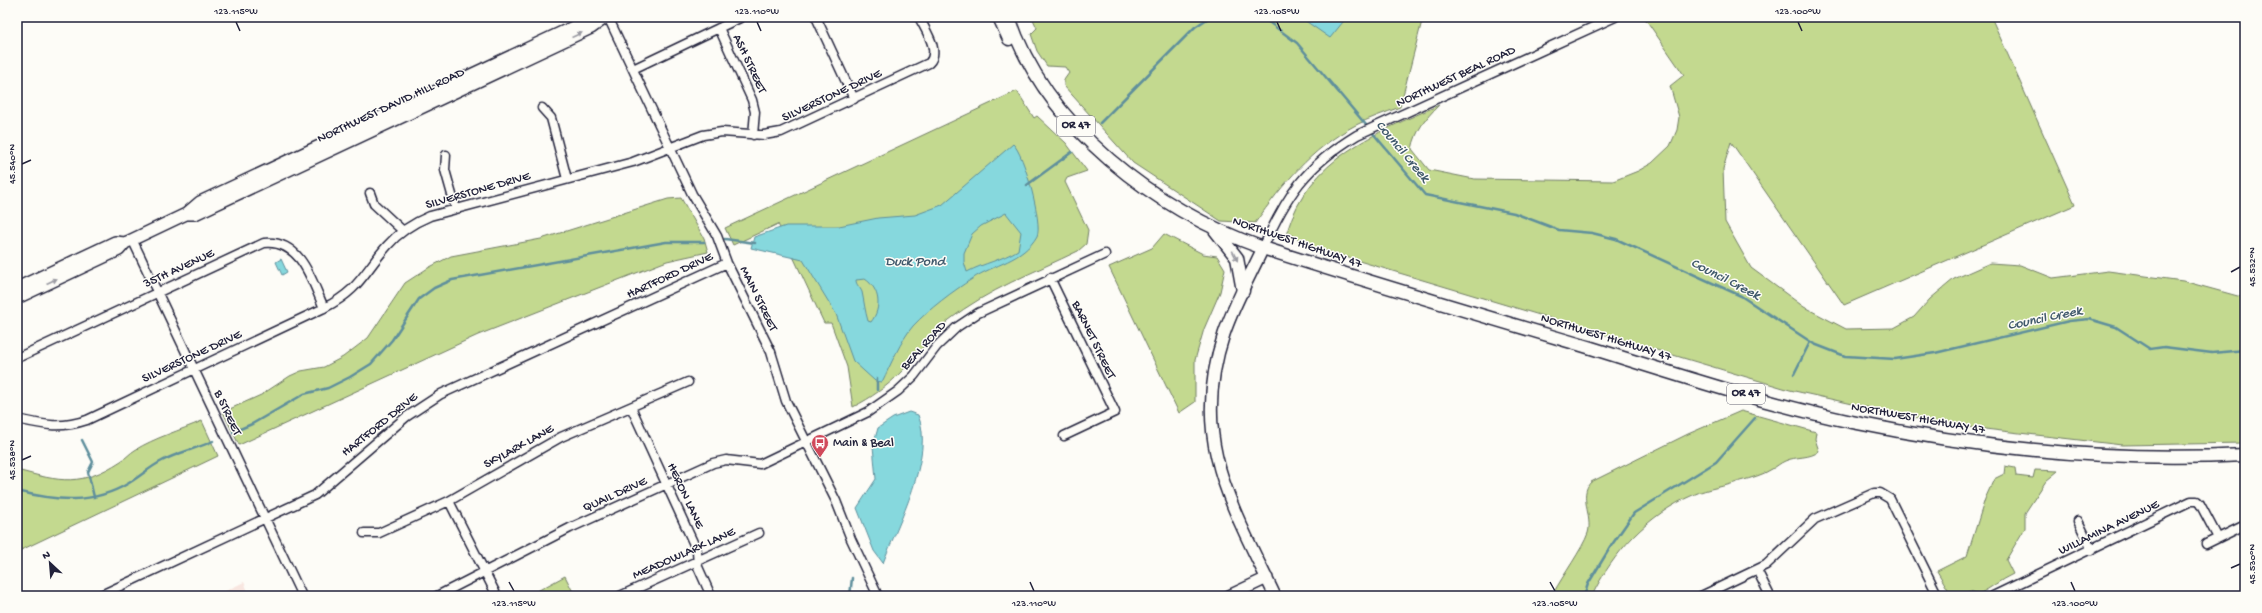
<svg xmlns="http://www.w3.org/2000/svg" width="2262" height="613" font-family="'Gochi Hand',sans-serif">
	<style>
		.built { fill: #f8e6e0 }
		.green { fill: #c3d98f; stroke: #727e65 }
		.water { fill: #86d8dd; stroke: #5e8f9c; fill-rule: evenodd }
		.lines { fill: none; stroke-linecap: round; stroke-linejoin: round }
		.stream { stroke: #5e8f9c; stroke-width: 2.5 }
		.street-casing { stroke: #22223b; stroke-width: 11 }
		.secondary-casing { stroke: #22223b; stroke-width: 14 }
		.primary-casing { stroke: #22223b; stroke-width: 15 }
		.street { stroke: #fdfcf7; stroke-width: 8 }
		.secondary { stroke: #fdfcf7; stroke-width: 11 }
		.primary { stroke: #fdfcf7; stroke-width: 12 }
		.oneway { fill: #9a9aa2 }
		.ticks { fill: none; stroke: #22223b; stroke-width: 1.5 }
		.labels { text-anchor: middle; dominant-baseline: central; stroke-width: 3; stroke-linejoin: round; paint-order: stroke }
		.shield { fill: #fdfcf7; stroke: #646373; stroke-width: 1 }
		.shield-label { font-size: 12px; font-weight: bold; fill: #22223b }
		.street-label { font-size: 13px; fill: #22223b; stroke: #fdfcf7 }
		.poi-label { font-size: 13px; fill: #22223b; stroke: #fdfcf7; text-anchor: start }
		.water-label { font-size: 14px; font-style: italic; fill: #40596c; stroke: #fdfcf7 }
		.neatline { fill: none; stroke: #22223b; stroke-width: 1.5 }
		.ticks-label { font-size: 10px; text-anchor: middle; fill: #22223b }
	</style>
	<rect width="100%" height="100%" fill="#fdfcf7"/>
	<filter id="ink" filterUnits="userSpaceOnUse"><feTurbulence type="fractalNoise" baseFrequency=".025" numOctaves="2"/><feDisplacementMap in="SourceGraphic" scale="8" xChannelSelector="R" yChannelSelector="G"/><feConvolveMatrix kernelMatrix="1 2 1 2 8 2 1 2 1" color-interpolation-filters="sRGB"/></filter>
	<g filter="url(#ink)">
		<path class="built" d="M244,582L250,596H215Z"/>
		<path class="green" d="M1032,17H1423L1400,107C1385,113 1369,118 1354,126C1311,149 1283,184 1255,223L1221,221L1133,163L1064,86V80L1069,73L1065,67L1047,66L1037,51L1031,34L1037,28Z
			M1644,17H1991L2075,205L1844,305L1731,142L1723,169L1725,222L1751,268L1804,307L1846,329L1894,328L1914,317L1930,299L1954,279L1990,263L2020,265L2053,278L2108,271L2183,281L2245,298V443L2122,445L1942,424L1790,390L1309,246L1287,232C1309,158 1374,134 1439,105C1425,119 1416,130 1412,149L1429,170L1474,179L1613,181L1638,171L1652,163L1670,146L1677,130L1679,117L1670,86L1684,75Z
			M1017,91L1034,118L1037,116L1066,143L1087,171L1067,178L1065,182L1088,230L1086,244L1078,251C1035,272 987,290 949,320C931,335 918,354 902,371C888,386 871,398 853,407L847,367L831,323H824L778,224L733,245L725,228Z
			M681,198L704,238L708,252L667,261L478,335L239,445L223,412L261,395L290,376L301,371L324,367L343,357L368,338L405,283L428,268L451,256L541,239L668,199Z
			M1164,234L1203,254L1217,256L1225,269L1220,292L1204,329L1195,360V402L1179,413L1109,267L1152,248Z
			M1741,411L1816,432L1815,439L1819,451C1811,459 1795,456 1785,461C1780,463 1776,467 1772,469C1763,475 1751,478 1740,481C1725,487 1708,488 1693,495C1649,514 1612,553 1592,596H1549L1554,592C1562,577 1583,548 1588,533C1593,517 1578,495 1591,482L1688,434Z
			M202,421L218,456L17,552V470C61,482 81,487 121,461C126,458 130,453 135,450C154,438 181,430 202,421Z
			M2005,466L2015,468L2016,476L2033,478L2035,470L2058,471L2046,481L2025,513V528L2006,560L2013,574C2000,580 1991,588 1979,594L1970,591L1960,596H1952L1937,571L1967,556L1985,499L1994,479L2004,474Z
			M565,576L575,596H528Z"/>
		<path class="water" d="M1300,17H1347L1330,38Z
			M1013,144C1024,153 1043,224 1037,236C1023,261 994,264 972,279C953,291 929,309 913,326C901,340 890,366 882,382L875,381L853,361L836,314L803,260L751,248L754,237L786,226H839L878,218L915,215L942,205ZM1006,213L1021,232L1018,250C1002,260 984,263 967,272L964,262V253L972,234L981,226ZM865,279C880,289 882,308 871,322L868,321C865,311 864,301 862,292C860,287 856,285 856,280Z
			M281,259L287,272L282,275L276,262Z
			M909,412L918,415C935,455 898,524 883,563L874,551L857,508L876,479L873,446L878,428L893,418Z"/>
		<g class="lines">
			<path class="stream" d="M1262,17L1297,43L1425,195L1514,213L1559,230L1592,233L1616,239L1741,296L1814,344L1845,356L1895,359L1935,353L2069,321L2089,319L2116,327L2150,349L2164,347L2212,353L2245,350
				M1100,123L1195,27L1210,17
				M1027,185L1072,152
				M725,239L755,243
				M1794,374L1810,342
				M877,390V378
				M233,432L252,424L304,394L328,388L350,377L371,364L392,340L419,299L434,288L452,280L666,242H704
				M82,440L93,462L88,472L94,497
				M17,491C56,501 93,505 129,483C141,476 150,467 162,461C178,452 197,449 213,441
				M850,596L852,578
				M1584,596L1588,584L1611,546L1634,513L1716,462L1755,418"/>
			<defs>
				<path id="street" d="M608,17L692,194L717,236L727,263L771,352L786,401L836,501L851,539L878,596
					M816,17L854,99
					M719,28L752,100L755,112L753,135
					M633,69L742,17
					M542,108L551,118L567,179
					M446,155L445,170L456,209
					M370,193L374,204L403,231
					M132,239L302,596
					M1263,248C1287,194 1306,166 1357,135L1615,17
					M1050,278L1115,412L1064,436
					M17,358L264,243C301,239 312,281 324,308
					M631,407L697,551L698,567L711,596
					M17,419C44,425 60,429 87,420L324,308C360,290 363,273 387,246C399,232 413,223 430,216L633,162L703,135L722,132L764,135L781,132L929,63C941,51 925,30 919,17
					M449,501L497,596
					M2078,521L2092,550
					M364,533H379L449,501L561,437L688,382
					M2206,544L2245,525
					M1757,570L1770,596
					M99,596L315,495L406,417L441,394L727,263
					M437,596L570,528L713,463L726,460L760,464L868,412L898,391L914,376L937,346L957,327L978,313L1105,254
					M620,596L759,533
					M1701,596L1766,565L1815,519L1874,493H1880L1890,499L1938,596
					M1993,596L2191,501H2197L2200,504L2218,538"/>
				<path id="secondary" d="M188,214H195L591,28L606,17
					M1263,248C1250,276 1234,304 1224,334C1189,439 1232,505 1275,596
					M17,288L115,242L125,243
					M17,298L119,250L125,243L186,214L200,202L588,20L601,17
					M1229,596L1267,578"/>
				<path id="primary" d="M999,17L1009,39
					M1009,17C1046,128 1156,210 1263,248C1371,283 1480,315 1588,347C1675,374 1763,403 1852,422C1981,449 2113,462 2245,455
					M1215,230L1237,258L1243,291"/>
			</defs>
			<use href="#street" class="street-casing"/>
			<use href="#secondary" class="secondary-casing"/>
			<use href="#primary" class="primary-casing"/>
			<use href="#street" class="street"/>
			<use href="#secondary" class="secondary"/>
			<use href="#primary" class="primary"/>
		</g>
		<defs><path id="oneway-solid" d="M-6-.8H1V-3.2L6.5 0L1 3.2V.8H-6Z"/></defs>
		<g class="oneway">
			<use href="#oneway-solid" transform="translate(577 35) rotate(-24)"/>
			<use href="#oneway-solid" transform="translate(1235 256) rotate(63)"/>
			<use href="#oneway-solid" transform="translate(52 281) rotate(-25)"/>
		</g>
	</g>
	<path class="ticks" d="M236,22L240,31M757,22L761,31M1277,22L1281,31M1798,22L1802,31M22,164L31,160M2231,272L2240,267M22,460L31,456M2231,568L2240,564M509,582L514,591M1030,582L1034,591M1550,582L1555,591M2071,582L2075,591"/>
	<defs>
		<symbol id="bus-pin" viewBox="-11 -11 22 30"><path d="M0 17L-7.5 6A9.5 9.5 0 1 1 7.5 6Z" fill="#d1495b" stroke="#fdfcf7"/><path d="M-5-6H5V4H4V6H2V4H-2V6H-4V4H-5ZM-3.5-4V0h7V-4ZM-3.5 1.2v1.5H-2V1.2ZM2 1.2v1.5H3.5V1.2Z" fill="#fff"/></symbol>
	</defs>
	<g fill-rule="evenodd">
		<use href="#bus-pin" x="810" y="433" width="20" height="27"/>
	</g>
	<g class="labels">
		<g class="shield">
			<rect x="1057" y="116" width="38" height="20" rx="3"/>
			<rect x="1727" y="384" width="38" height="20" rx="3"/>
		</g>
		<g class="shield-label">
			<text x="1076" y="126">OR 47</text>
			<text x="1746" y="394">OR 47</text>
		</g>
		<g class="street-label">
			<text transform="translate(749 64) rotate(65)">ASH STREET</text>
			<text transform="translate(1456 77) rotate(-25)">NORTHWEST BEAL ROAD</text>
			<text transform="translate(832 96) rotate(-25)">SILVERSTONE DRIVE</text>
			<text transform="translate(391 106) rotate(-25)">NORTHWEST DAVID HILL ROAD</text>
			<text transform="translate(478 191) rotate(-16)">SILVERSTONE DRIVE</text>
			<text transform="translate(1297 243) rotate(19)">NORTHWEST HIGHWAY 47</text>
			<text transform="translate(179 269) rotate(-25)">35TH AVENUE</text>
			<text transform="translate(670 276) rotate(-25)">HARTFORD DRIVE</text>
			<text transform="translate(758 299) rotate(64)">MAIN STREET</text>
			<text transform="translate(1606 338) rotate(17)">NORTHWEST HIGHWAY 47</text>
			<text transform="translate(1093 340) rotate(64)">BARNET STREET</text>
			<text transform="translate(924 346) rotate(-48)">BEAL ROAD</text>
			<text transform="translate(192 357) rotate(-25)">SILVERSTONE DRIVE</text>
			<text transform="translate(227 413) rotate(65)">B STREET</text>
			<text transform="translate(1918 419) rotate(10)">NORTHWEST HIGHWAY 47</text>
			<text transform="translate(380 425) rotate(-39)">HARTFORD DRIVE</text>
			<text transform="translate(519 447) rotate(-29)">SKYLARK LANE</text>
			<text transform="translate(615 495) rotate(-24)">QUAIL DRIVE</text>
			<text transform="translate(685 496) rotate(65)">HERON LANE</text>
			<text transform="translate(2109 528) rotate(-26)">WILLAMINA AVENUE</text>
			<text transform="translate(684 554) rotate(-24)">MEADOWLARK LANE</text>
		</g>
		<g class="poi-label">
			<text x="833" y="443">Main &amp; Beal</text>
		</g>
		<g class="water-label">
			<text transform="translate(1402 152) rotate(50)">Council Creek</text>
			<text x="915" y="262">Duck Pond</text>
			<text transform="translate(1725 280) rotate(27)">Council Creek</text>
			<text transform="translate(2045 319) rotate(-12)">Council Creek</text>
		</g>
	</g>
	<rect width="2262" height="613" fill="none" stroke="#fdfcf7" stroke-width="44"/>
	<g transform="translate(50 563) rotate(334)" stroke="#fdfcf7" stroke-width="3" paint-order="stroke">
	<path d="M0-3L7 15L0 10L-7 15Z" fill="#22223b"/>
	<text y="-6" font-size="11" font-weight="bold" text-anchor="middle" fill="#22223b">N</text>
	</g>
	<rect x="22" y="22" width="2218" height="569" class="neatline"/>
	<g class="ticks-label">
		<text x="236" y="14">123.115°W</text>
		<text x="757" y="14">123.110°W</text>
		<text x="1277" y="14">123.105°W</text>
		<text x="1798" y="14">123.100°W</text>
		<text transform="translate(11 164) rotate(-90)" y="4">45.540°N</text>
		<text transform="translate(2251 267) rotate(-90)" y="4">45.532°N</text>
		<text transform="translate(11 460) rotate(-90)" y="4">45.538°N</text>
		<text transform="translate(2251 564) rotate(-90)" y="4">45.530°N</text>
		<text x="514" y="606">123.115°W</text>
		<text x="1034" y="606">123.110°W</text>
		<text x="1555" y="606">123.105°W</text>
		<text x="2075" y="606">123.100°W</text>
	</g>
</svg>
